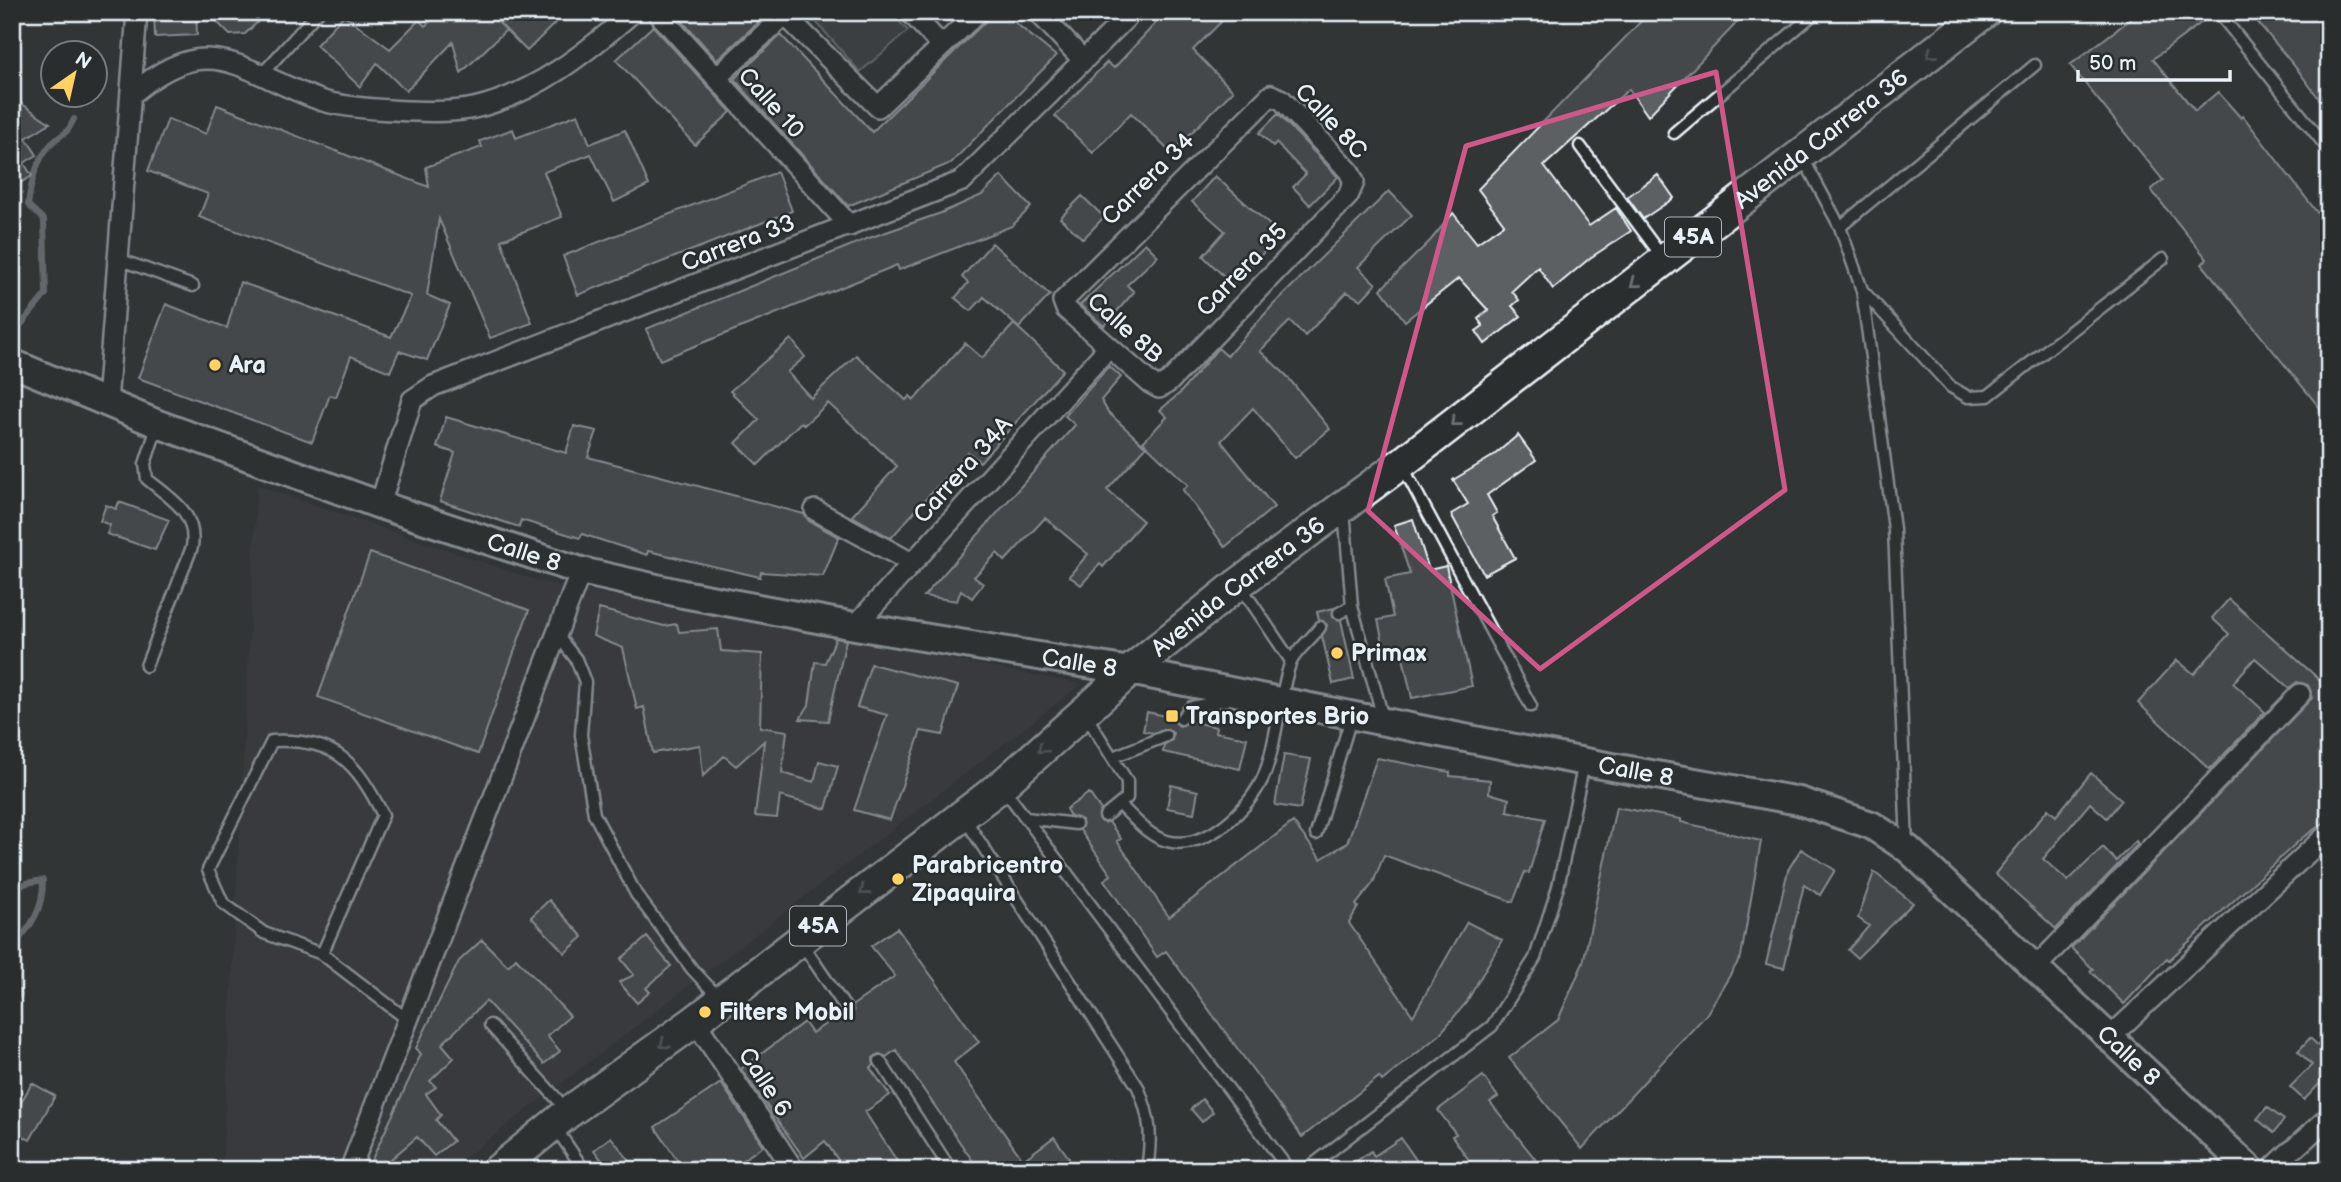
<svg xmlns="http://www.w3.org/2000/svg" width="2341" height="1182" font-family="'Balsamiq Sans',sans-serif">
	<style>
		.built { fill: #3f4244 }
		.green { fill: #494d4f; stroke: #989fa4; stroke-width: 2 }
		.lines { fill: none; stroke-linecap: round; stroke-linejoin: round }
		.stream { stroke: #9fa5aa; stroke-width: 6 }
		.building { fill: #5c6063; stroke: #e8f1f8; stroke-width: 2 }
		.lane-casing { stroke: #e8f1f8; stroke-width: 15 }
		.street-casing { stroke: #e8f1f8; stroke-width: 24 }
		.secondary-casing { stroke: #e8f1f8; stroke-width: 32 }
		.primary-casing { stroke: #e8f1f8; stroke-width: 35 }
		.lane { stroke: #2a2d2e; stroke-width: 10 }
		.street { stroke: #2a2d2e; stroke-width: 19 }
		.secondary { stroke: #2a2d2e; stroke-width: 26 }
		.primary { stroke: #2a2d2e; stroke-width: 30 }
		.oneway { stroke: #6c7275 }
		.marked { fill: none; stroke: #cd598a; stroke-width: 5; stroke-linejoin: round }
		.poi-dot { fill: #ffd166; stroke: #2a2d2e; stroke-width: 2.5 }
		.labels { text-anchor: middle; dominant-baseline: central; stroke-width: 5; stroke-linejoin: round; paint-order: stroke }
		.shield { fill: #2a2d2e; stroke: #afb6bb; stroke-width: 2 }
		.shield-label { font-size: 23px; font-weight: bold; fill: #e8f1f8 }
		.street-label { font-size: 24px; fill: #e8f1f8; stroke: #2a2d2e }
		.poi-label { font-size: 24px; font-weight: bold; fill: #e8f1f8; stroke: #2a2d2e; text-anchor: start }
	</style>
	<rect width="100%" height="100%" fill="#323536"/>
	<filter id="ink" filterUnits="userSpaceOnUse"><feTurbulence type="fractalNoise" baseFrequency=".0143" numOctaves="2"/><feDisplacementMap in="SourceGraphic" scale="14" xChannelSelector="R" yChannelSelector="G"/><feConvolveMatrix kernelMatrix="1 2 1 2 8 2 1 2 1" color-interpolation-filters="sRGB"/></filter>
	<g filter="url(#ink)">
		<path class="built" d="M257,485L541,582L1082,684L449,1170H222Z"/>
		<path class="green" d="M830,12H891L908,31L860,72L817,23Z"/>
		<g class="lines">
			<path class="stream" d="M12,336L46,294L44,220L28,205C31,182 36,160 52,143C64,131 65,138 74,119
				M12,890L27,883L43,880C43,910 32,926 12,947
				M12,949L20,995L12,999"/>
		</g>
		<path class="building" d="M154,12H196L197,35L155,37Z
			M207,12H268L245,34L230,35Z
			M441,12H489L506,30L461,73L453,42L406,91L377,63L360,87L316,45L344,15L390,49L419,20L425,26Z
			M510,12H566L527,51L499,23Z
			M674,12H760L764,17L717,60Z
			M991,12H1002L1056,56L951,163L848,206L734,79L781,35L872,132L986,21Z
			M1166,12H1211L1221,22L1193,50L1233,91L1171,153L1131,113L1093,153L1055,116L1107,62L1114,68Z
			M1650,12H1747L1648,116L1629,89L1544,166L1589,226L1616,208L1631,231L1590,258L1553,289L1538,267L1512,291L1519,300L1512,306L1521,316L1485,344L1476,331L1483,326L1478,319L1488,310L1459,278L1405,321L1381,289L1430,241L1453,213L1477,243L1504,224L1478,189Z
			M2140,12H2194L2202,22L2153,59L2195,111L2218,92L2241,118L2243,116L2329,228V419L2202,264L2207,259L2151,190L2163,180L2070,65Z
			M2249,12H2329V112L2297,69Z
			M653,26L731,112L695,145L616,60Z
			M12,97L50,123L26,138L37,155L24,163L32,176L12,188Z
			M217,105L429,187L426,167L482,147L480,141L513,129L516,138L578,114L590,144L625,130L649,185L614,202L591,154L544,172L562,217L501,240L532,323L490,338L439,219L427,295L450,305L427,360L399,351L390,372L351,356L336,397L330,395L312,442L138,378L166,304L227,328L240,282L391,337L411,296L199,217L208,194L148,171L168,119L206,134Z
			M1278,114L1338,177L1310,205L1293,187L1306,174L1276,143L1273,146L1259,133Z
			M777,172L792,211L578,295L563,256Z
			M1658,175L1674,198L1643,219L1627,197Z
			M1001,176L1031,207L1012,226L899,270L897,265L660,360L646,329L869,238L941,213L982,195Z
			M1215,176L1281,235L1232,284L1203,256L1225,231L1192,202Z
			M1389,191L1412,215L1358,267L1376,284L1361,300L1347,292L1305,336L1290,321L1260,351L1286,375L1330,429L1295,458L1253,408L1221,441L1274,507L1225,547L1183,490L1188,485L1143,442L1167,417L1160,410L1180,393L1218,348L1227,356L1273,305Z
			M1082,196L1104,217L1083,239L1060,218Z
			M992,243L1050,295L1019,328L984,297L971,311L955,298L968,283L962,277Z
			M1145,243L1158,256L1127,285L1134,292L1104,326L1080,305Z
			M1014,324L1063,370L980,462L968,452L891,538L852,516L897,466L828,403L804,425L801,422L758,465L736,443L759,420L730,391L791,339L805,357L787,372L811,398L856,355L906,400L910,396L914,400L965,343L982,358Z
			M1109,366L1121,377L1101,400L1108,412L1146,447L1107,490L1143,521L1103,567L1100,564L1081,585L1069,576L1088,554L1045,518L1005,561L997,553L974,577L983,584L972,598L961,590L957,601L924,596L1075,425L1065,416Z
			M446,417L566,453L574,426L597,431L588,457L804,514L809,521L839,537L823,576L761,572L760,577L648,551L647,555L582,534L580,538L521,520L519,527L440,501L455,453L437,447Z
			M1518,435L1536,460L1487,495L1497,513L1492,516L1515,558L1484,575L1451,514L1468,504L1453,480L1493,456Z
			M119,502L169,520L155,550L107,534L110,525L100,521L106,505L116,509Z
			M1413,519L1429,570L1446,566L1472,686L1412,698L1401,649L1385,652L1378,620L1393,617L1385,579L1410,574L1394,525Z
			M370,553L529,610L478,754L318,697Z
			M2229,599L2329,688V819L2302,838L2169,960L2167,958L2124,1004L2090,971L2093,969L2071,948L2312,698L2308,685L2297,682L2289,688L2255,658L2233,683L2265,712L2210,769L2138,703L2177,660L2194,674L2229,634L2212,618Z
			M1334,608L1333,617L1341,620L1354,679L1333,684L1322,636L1327,625L1319,620L1317,612Z
			M599,609L664,626L677,624L679,632L718,629L721,651L762,654L760,727L787,731L782,773L814,782L819,761L838,766L826,809L780,796L777,818L755,816L764,741L736,766L724,756L703,776L700,745L653,753L644,707L637,709L623,648L593,636Z
			M836,638L846,640L828,721L800,719L809,705L815,662L825,663Z
			M871,664L958,686L943,735L921,731L890,820L854,810L887,715L857,707Z
			M1147,712L1174,718L1179,726L1189,721L1216,727L1215,732L1247,738L1240,769L1163,752L1164,745L1172,740L1173,733L1166,729L1153,733L1143,731Z
			M1284,755L1311,759L1300,809L1275,805Z
			M1377,758L1450,772V776L1490,780L1489,793L1509,799L1507,811L1545,819L1529,873L1525,872L1513,902L1384,855L1373,883L1356,905L1358,907L1349,923L1413,1016L1467,922L1502,940L1466,1003L1438,1036L1382,1081L1379,1077L1302,1137L1166,951L1157,957L1104,880L1111,875L1080,830L1082,820L1070,816L1066,809L1089,793L1101,810L1099,820L1109,822L1121,839L1117,841L1169,917L1293,822L1321,859L1347,843Z
			M2091,773L2122,800L2107,818L2090,803L2043,859L2068,881L2103,847L2116,861L2136,841L2138,844L2056,929L1995,874L2048,809L2056,816Z
			M1171,785L1198,791L1194,813L1167,808Z
			M1616,807L1681,819V822L1761,841L1741,957L1706,1015L1582,1149L1509,1058L1558,1020L1583,963Z
			M1801,849L1835,870L1820,895L1804,885L1784,968L1766,964L1788,870Z
			M1874,872L1913,903L1857,958L1848,950L1869,926L1858,918Z
			M549,900L583,937L565,953L531,917Z
			M897,928L979,1042L954,1062L1023,1160L1054,1137L1069,1158L1052,1170H979L896,1050L886,1057L879,1054L873,1058L874,1065L870,1068L890,1095L865,1112L897,1161L885,1170H845L825,1141L804,1158L741,1069L804,1022L812,1033L841,1014L847,1017L852,1016L853,1005L895,976L871,946Z
			M647,937L671,966L646,988L650,992L637,1003L619,982L634,975L621,959Z
			M482,940L508,966L516,958L570,1016L547,1036L560,1051L544,1064L486,1001L442,1044L454,1058L430,1081L436,1087L426,1094L441,1115L436,1120L453,1141L434,1156L417,1137L378,1170H367L421,1054L416,1048L459,961Z
			M2310,1038L2324,1051L2329,1046V1081L2325,1078L2304,1100L2290,1087L2312,1065L2298,1051Z
			M1483,1076L1498,1097L1490,1102L1544,1170H1476L1452,1136L1456,1134L1438,1110Z
			M32,1083L55,1096L30,1140L12,1130V1118Z
			M721,1083L763,1146L728,1170H684L655,1127Z
			M1202,1099L1213,1112L1202,1122L1191,1109Z
			M2267,1107L2284,1120L2274,1133L2257,1119Z
			M611,1137L629,1160L617,1170H609L594,1150Z
			M1401,1138L1423,1170H1344L1371,1151L1374,1156Z"/>
		<g class="lines">
			<defs>
				<path id="lane" d="M2218,12L2329,150
					M261,75L318,12
					M1674,133L1816,12
					M1580,146L1663,258
					M1803,158L1840,227L1862,290L1894,529L1907,845
					M1840,227L2035,65
					M118,259L193,286
					M1862,290L1951,387L1968,397L1988,396L2163,259
					M1403,467L1531,706
					M1344,510L1352,606L1383,718
					M1241,587L1291,661
					M1339,613L1352,606
					M557,635L576,659L585,682L581,735L594,814L636,894L692,969L719,998
					M146,666L192,547C197,512 171,499 147,479L145,464L158,424
					M1085,714L1127,781V798L1105,816
					M1181,719L1191,707L1227,700
					M1113,757L1166,736
					M1004,789L1289,1170
					M1121,806C1135,819 1148,836 1167,841C1206,852 1252,807 1265,773C1278,738 1278,700 1290,664C1295,651 1312,639 1320,627
					M1026,818L1076,824
					M965,819L1138,1087C1151,1119 1152,1136 1147,1170
					M1316,834L1351,718
					M802,944L847,1010
					M322,954L383,815C356,762 336,738 272,741L208,870L223,903L264,933L322,954L408,1020
					M490,1025L567,1110
					M880,1061L951,1170
					M555,1127L584,1170
					M1306,1170L1492,1026L1535,958L1558,887L1584,763"/>
				<path id="street" d="M657,12L850,226
					M910,12L942,46
					M1038,12L1083,60
					M785,15L878,107L978,12
					M716,78L788,12
					M131,95C210,27 239,71 320,100C349,110 445,115 474,108C535,94 587,52 633,12
					M1271,95L1282,100L1349,171L1354,182L1348,196L1169,382L1159,388L1150,383L1066,309L1063,301Z
					M107,403L137,12
					M380,505L412,400L433,386L962,181L1132,12
					M815,510L912,563
					M855,626L1109,347
					M2036,967L2300,694
					M695,1021L794,1170
					M2110,1037L2329,833
					M2296,1147L2329,1117
					M350,1170L581,571
					M2271,1170L2291,1151"/>
				<g id="secondary">
					<path id="s1" d="M12,363L158,424L380,505L581,571L683,594L855,626L1130,671L1585,762L1799,801L1871,825L1908,849L2251,1170"/>
				</g>
				<g id="primary">
					<path id="s2" d="M498,1170L569,1112L695,1021L1001,786L1130,671L1238,584L1402,463L1985,12"/>
				</g>
			</defs>
			<use href="#lane" class="lane-casing"/>
			<use href="#street" class="street-casing"/>
			<use href="#secondary" class="secondary-casing"/>
			<use href="#primary" class="primary-casing"/>
			<use href="#lane" class="lane"/>
			<use href="#street" class="street"/>
			<use href="#secondary" class="secondary"/>
			<use href="#primary" class="primary"/>
		</g>
		<defs><path id="oneway-chevron" d="M-2-3.5L2.5 0L-2 3.5" fill="none" stroke-width="1.6" stroke-linecap="round" stroke-linejoin="round" transform="scale(1.75)"/></defs>
		<g class="oneway">
			<use href="#oneway-chevron" transform="translate(1931 54) rotate(142)"/>
			<use href="#oneway-chevron" transform="translate(1635 283) rotate(142)"/>
			<use href="#oneway-chevron" transform="translate(1455 422) rotate(142)"/>
			<use href="#oneway-chevron" transform="translate(1042 749) rotate(138)"/>
			<use href="#oneway-chevron" transform="translate(864 891) rotate(142)"/>
			<use href="#oneway-chevron" transform="translate(664 1044) rotate(144)"/>
		</g>
	</g>
	<path d="M0 0H2341V1182H0ZM1716,72L1785,490L1540,669L1368,511L1466,146Z" fill="#323536" fill-opacity=".55" fill-rule="evenodd"/>
	<path class="marked" d="M1716,72L1785,490L1540,669L1368,511L1466,146Z"/>
	<g class="poi-dot">
		<circle cx="215" cy="365" r="7"/>
		<circle cx="1337" cy="653" r="7"/>
		<rect x="1165" y="709" width="14" height="14" rx="3.5"/>
		<circle cx="898" cy="879" r="7"/>
		<circle cx="705" cy="1012" r="7"/>
	</g>
	<g class="labels">
		<g class="shield">
			<rect x="1665" y="217.5" width="56" height="39" rx="5"/>
			<rect x="790" y="906.5" width="56" height="39" rx="5"/>
		</g>
		<g class="shield-label">
			<text x="1693" y="237">45A</text>
			<text x="818" y="926">45A</text>
		</g>
		<g class="street-label">
			<text transform="translate(771 103) rotate(48)">Calle 10</text>
			<text transform="translate(1331 121) rotate(47)">Calle 8C</text>
			<text stroke="none"><textPath href="#s2" startOffset="1678">Avenida Carrera 36</textPath></text>
			<text transform="translate(1148 179) rotate(-45)">Carrera 34</text>
			<text transform="translate(738 243) rotate(-21)">Carrera 33</text>
			<text transform="translate(1242 270) rotate(-46)">Carrera 35</text>
			<text transform="translate(1125 328) rotate(42)">Calle 8B</text>
			<text transform="translate(963 470) rotate(-48)">Carrera 34A</text>
			<text stroke="none"><textPath href="#s1" startOffset="546">Calle 8</textPath></text>
			<text stroke="none"><textPath href="#s2" startOffset="943">Avenida Carrera 36</textPath></text>
			<text stroke="none"><textPath href="#s1" startOffset="1113">Calle 8</textPath></text>
			<text stroke="none"><textPath href="#s1" startOffset="1680">Calle 8</textPath></text>
			<text stroke="none"><textPath href="#s1" startOffset="2268">Calle 8</textPath></text>
			<text transform="translate(765 1082) rotate(57)">Calle 6</text>
		</g>
		<g class="poi-label">
			<text x="229" y="365">Ara</text>
			<text x="1351" y="653">Primax</text>
			<text x="1186" y="716">Transportes Brio</text>
			<text x="912" y="865">Parabricentro<tspan x="912" dy="28">Zipaquira</tspan></text>
			<text x="719" y="1012">Filters Mobil</text>
		</g>
	</g>
	<rect width="2341" height="1182" fill="none" stroke="#2a2d2e" stroke-width="42"/>
	<rect x="21" y="21" width="2299" height="1140" fill="none" stroke="#e8f1f8" stroke-width="2.5" filter="url(#ink)"/>
	<g transform="translate(74 74) rotate(34)"><circle r="33" fill="#2a2d2e" stroke="#767b7f" stroke-width="2"/>
	<path d="M0-5L12 26L0 18L-12 26Z" fill="#ffd166"/>
	<text y="-10" font-size="19" font-weight="bold" text-anchor="middle" fill="#e8f1f8">N</text>
	</g>
	<path d="M2078 70v10h152v-10" fill="none" stroke="#e8f1f8" stroke-width="3.5"/>
	<text x="2089" y="70" font-size="21" fill="#e8f1f8" stroke="#2a2d2e" stroke-width="5" paint-order="stroke">50 m</text>
</svg>
